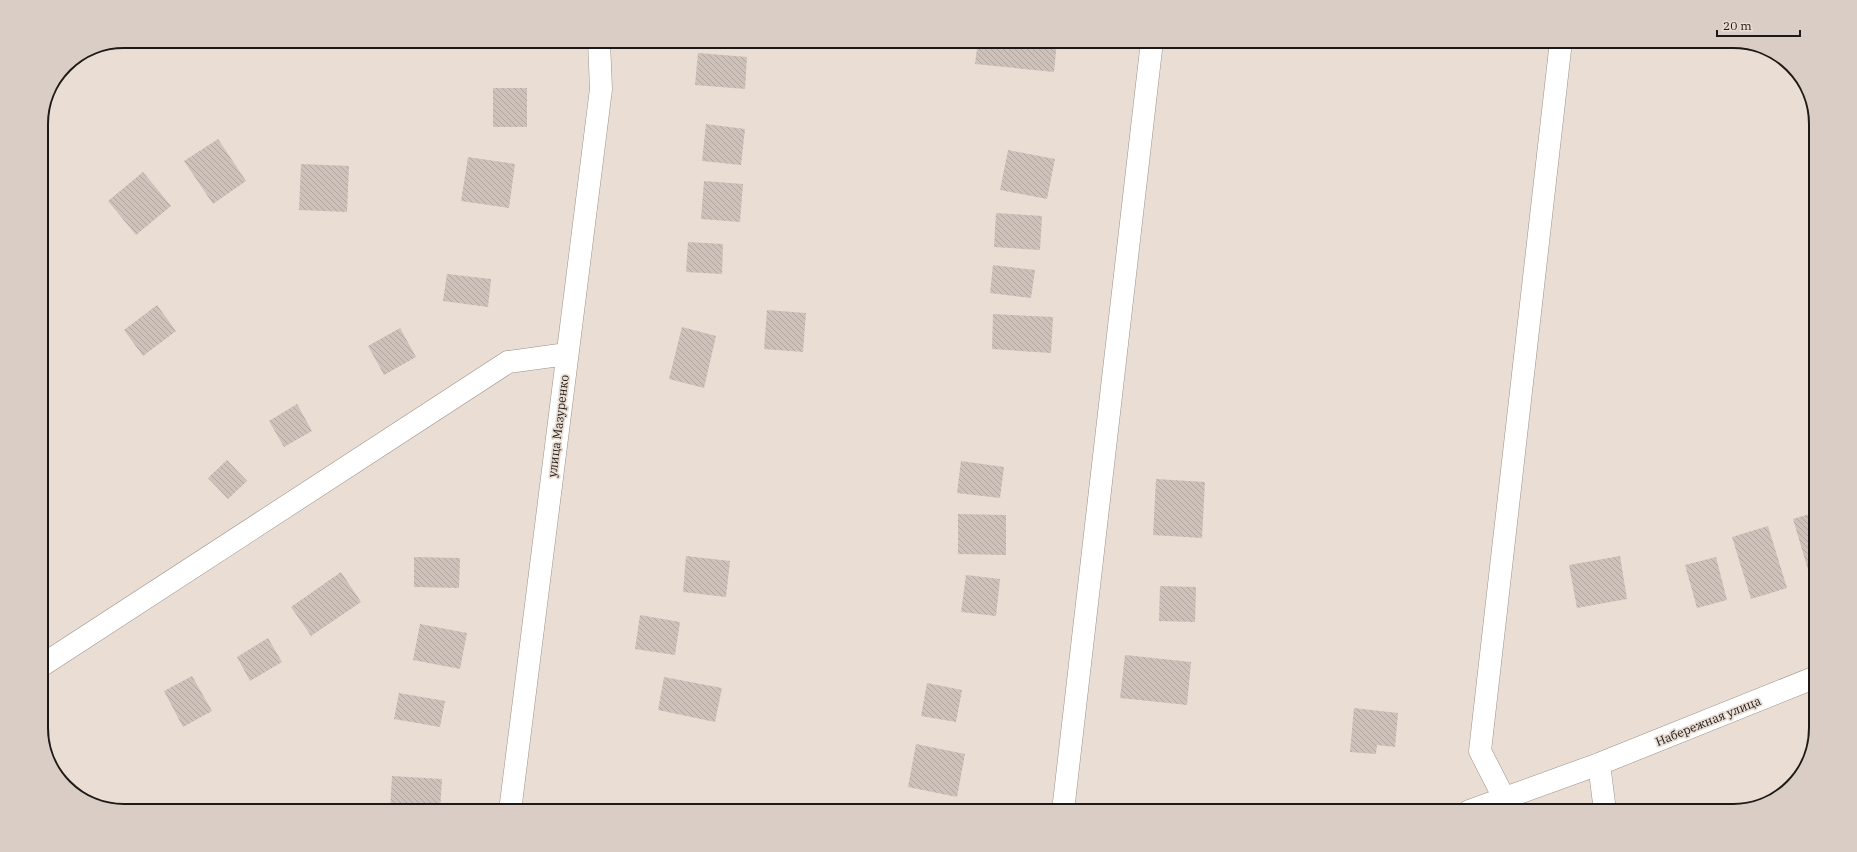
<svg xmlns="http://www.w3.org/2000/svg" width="1857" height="852" font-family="'IBM Plex Serif',serif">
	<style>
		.building { fill: url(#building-back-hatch) }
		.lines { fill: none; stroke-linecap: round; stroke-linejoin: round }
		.minor-casing { stroke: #9c9189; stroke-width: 23 }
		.minor { stroke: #fff; stroke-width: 22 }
		.labels { text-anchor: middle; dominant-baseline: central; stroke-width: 3.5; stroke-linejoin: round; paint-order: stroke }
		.street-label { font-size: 12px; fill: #1d1916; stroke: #e9ddd4 }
		.rim { fill: none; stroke: #1d1916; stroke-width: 2 }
	</style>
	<defs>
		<pattern id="building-back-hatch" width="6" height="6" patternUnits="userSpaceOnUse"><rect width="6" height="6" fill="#cdc1b9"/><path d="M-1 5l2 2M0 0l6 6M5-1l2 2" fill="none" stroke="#b0a59e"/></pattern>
	</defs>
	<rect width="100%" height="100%" fill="#e9ddd4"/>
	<path class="building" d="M337,41H363V44L337,43Z
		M426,41H456V47L426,45Z
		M978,41H1057L1054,72L975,64Z
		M698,53L747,57L745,89L695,85Z
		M493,88H527V127H493Z
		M706,124L745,129L741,165L702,161Z
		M218,139L246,181L213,204L184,161Z
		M1008,150L1055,159L1047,199L1000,190Z
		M468,157L515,164L509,208L461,201Z
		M301,164L349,166L347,212L299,210Z
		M143,172L171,206L136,235L108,201Z
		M704,181L743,184L740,222L701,219Z
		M996,213L1042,216L1040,250L994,247Z
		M688,242L723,244L722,274L686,272Z
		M993,265L1035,270L1031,298L990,293Z
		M447,274L491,279L488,307L443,301Z
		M157,305L176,331L143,356L124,330Z
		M767,310L806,313L803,352L764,349Z
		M993,314L1053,317L1051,353L992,349Z
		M682,327L716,336L704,388L669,379Z
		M400,328L416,357L384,375L368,346Z
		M297,404L312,431L284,447L269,421Z
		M227,460L247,481L228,499L208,478Z
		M961,461L1004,467L1000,498L957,493Z
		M1156,479L1205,482L1202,538L1153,535Z
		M1816,512V571L1809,573L1793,519Z
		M958,514L1006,515V555L958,554Z
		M1768,526L1787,588L1751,599L1732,537Z
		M686,556L730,561L726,597L683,592Z
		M1620,556L1627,599L1577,608L1569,565Z
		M414,557L460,558L459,588L414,587Z
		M1716,557L1727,600L1697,608L1685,565Z
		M341,572L361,602L311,636L291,607Z
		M966,575L1000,579L996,616L961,612Z
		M1160,586L1196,587L1195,622L1159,621Z
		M46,589L49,609L41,610V590Z
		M640,615L680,622L675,655L635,649Z
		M420,624L467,633L460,669L413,660Z
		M268,638L282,662L250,681L237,657Z
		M1125,655L1191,662L1187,705L1120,698Z
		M192,676L212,711L183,727L164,691Z
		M664,677L722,688L715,722L658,710Z
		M927,683L962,690L956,722L921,716Z
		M399,693L445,701L440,727L394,719Z
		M1354,708L1398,713L1395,747L1377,745L1376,754L1350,752Z
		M916,744L965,754L957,797L908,787Z
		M392,776L442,779L440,811H390Z"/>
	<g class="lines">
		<defs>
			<path id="minor" d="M41,666L508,362L567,354
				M1599,764L1605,811
				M1504,798L1480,751L1561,41
				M510,811L601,89L599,41
				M1063,811L1152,41
				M1469,811L1599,764L1816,677"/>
		</defs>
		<use href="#minor" class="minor-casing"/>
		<use href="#minor" class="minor"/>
	</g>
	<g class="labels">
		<g class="street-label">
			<text transform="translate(558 426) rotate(-83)">улица Мазуренко</text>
			<text transform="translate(1708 721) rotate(-22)">Набережная улица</text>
		</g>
	</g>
	<path d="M0 0H1857V852H0ZM124 48H1733A76 76 0 0 1 1809 124V728A76 76 0 0 1 1733 804H124A76 76 0 0 1 48 728V124A76 76 0 0 1 124 48Z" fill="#d9cdc5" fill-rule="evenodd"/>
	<path class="rim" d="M124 48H1733A76 76 0 0 1 1809 124V728A76 76 0 0 1 1733 804H124A76 76 0 0 1 48 728V124A76 76 0 0 1 124 48Z"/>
	<path d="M1717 30v6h83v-6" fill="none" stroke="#1d1916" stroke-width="2"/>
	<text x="1723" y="30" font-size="12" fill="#1d1916" stroke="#e9ddd4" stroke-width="3" paint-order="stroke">20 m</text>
</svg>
